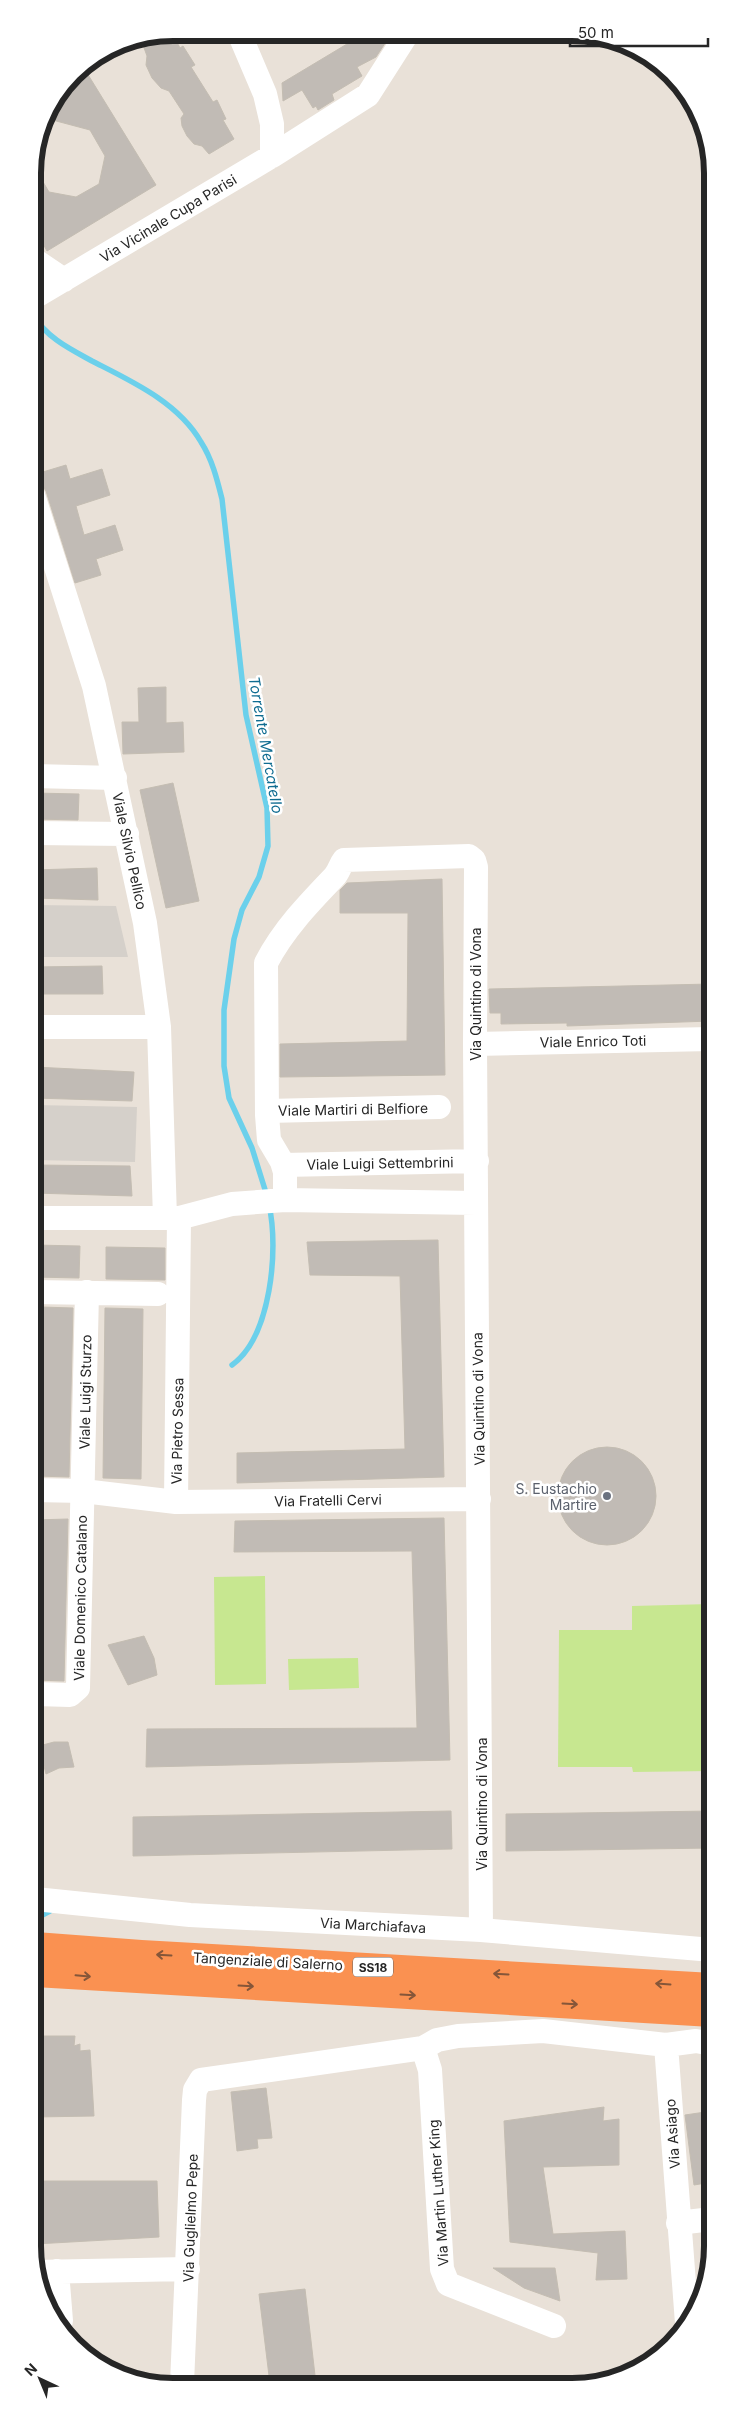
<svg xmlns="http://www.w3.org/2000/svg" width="745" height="2419" font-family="Inter,sans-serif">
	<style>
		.pitch { fill: #c7e790 }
		.plaza { fill: #d5d0ca }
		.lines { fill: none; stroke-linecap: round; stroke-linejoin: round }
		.stream { stroke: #6bd0eb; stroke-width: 5.5 }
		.building { fill: #c1bbb5; stroke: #c4bdb2 }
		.minor { stroke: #fff; stroke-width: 24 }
		.highway { stroke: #fa9151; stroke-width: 28 }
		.oneway { stroke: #855639 }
		.worship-dot { fill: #6b7280; stroke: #fff; stroke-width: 2 }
		.labels { text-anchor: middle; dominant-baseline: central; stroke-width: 5; stroke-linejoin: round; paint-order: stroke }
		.shield { fill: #fff; stroke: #676767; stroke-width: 1 }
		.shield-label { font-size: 12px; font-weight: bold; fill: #262626 }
		.street-label { font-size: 14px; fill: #262626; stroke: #fff }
		.worship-label { font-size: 14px; fill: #5b616d; stroke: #fff; text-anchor: end }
		.water-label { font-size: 15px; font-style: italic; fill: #0f6c91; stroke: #fff }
		.rim { fill: none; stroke: #262626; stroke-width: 6 }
	</style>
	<rect width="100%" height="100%" fill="#e9e1d8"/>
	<path class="pitch" d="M265,1576L266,1684L215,1685L214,1577Z
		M711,1604L712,1771L633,1772L632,1767H558L559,1630H632V1606Z
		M358,1658L359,1688L289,1690L288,1659Z"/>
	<path class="plaza" d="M34,905L116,906L128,957H34Z
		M34,1105L137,1107L135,1162L34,1160Z"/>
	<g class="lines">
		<path class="stream" d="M33,315C47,338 70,349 92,361C131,381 178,402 201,442C212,459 217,479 222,499L246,715L267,808L268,846L259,877L242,910L234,939L224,1010V1066L229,1098L252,1148L267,1196
			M232,1365C271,1337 279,1249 269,1205
			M35,1919L50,1911"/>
	</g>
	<path class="building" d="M172,33L180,48L183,46L195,65L191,67L213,102L217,100L226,119L223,120L234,139L209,154L202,146L194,144L187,136L182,126L181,118L184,114L169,91L161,88L152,78L146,65L147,56L143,45L158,36Z
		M369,34H391L376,57L357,67L362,76L332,94L334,100L318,110L316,106L313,108L302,90L283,101L282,83L352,41Z
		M87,73L156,185L47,251L33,226V165L49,192L76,197L99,184L105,156L90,130L45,118L66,86Z
		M66,465L70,479L102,469L110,495L76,506L84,535L115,525L123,550L96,559L101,575L75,583L46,491L42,485L36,482L33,475Z
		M166,687V723L183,722L184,752L123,754L122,722H139L138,688Z
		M173,783L199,901L166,908L140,790Z
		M34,793L79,794L78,820L34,819Z
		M97,868L98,900L34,898V870Z
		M442,879L445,1075L280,1077V1044L407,1041L408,913H340V890L347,883Z
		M102,966L103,994H34V967Z
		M711,984V1021L567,1026V1023L501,1024V1013H490L489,989Z
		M34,1067L134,1072L132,1101L34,1098Z
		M34,1165L130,1166L132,1196L34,1193Z
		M438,1240L444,1477L237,1483V1453L405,1449L400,1276L310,1275L307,1242Z
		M34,1245L80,1246L79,1278L34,1277Z
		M106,1247L165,1248V1280L106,1279Z
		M41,1307L73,1308L69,1477L37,1476Z
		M105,1308L143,1309L141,1479L103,1478Z
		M558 1496a49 49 0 1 1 98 0a49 49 0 1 1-98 0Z
		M444,1518L450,1760L146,1767L147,1729L417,1728L412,1551L234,1552L235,1521Z
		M68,1519L64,1681L35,1680L34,1520Z
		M144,1636L154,1658L157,1675L128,1685L108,1645Z
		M54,1742H68L74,1767L59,1768L46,1774L39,1746Z
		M451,1811L452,1849L133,1856V1817Z
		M712,1811V1848L506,1851V1814Z
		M35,2036H75L74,2046L80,2044V2051L90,2050L94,2116L35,2117Z
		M266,2088L272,2138L257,2139L258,2148L237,2151L231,2092Z
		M604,2107L603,2121L619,2119V2165L543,2167L553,2234L625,2231L627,2279L596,2280L598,2253L510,2242L504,2121Z
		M712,2111V2182L694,2185L685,2115Z
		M35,2181H157L159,2237L35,2244Z
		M493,2268H555L560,2301L524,2288Z
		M305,2289L316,2384H270L259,2294Z"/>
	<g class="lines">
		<path class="minor" d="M239,33L265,94L272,124V156
			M33,259L64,280
			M33,298L272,156L368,95L407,34
			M33,495L94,686L145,923L159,1027L165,1218
			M33,776L115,778
			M34,833L127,834
			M34,1027H159
			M475,1044L711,1039
			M267,1111L439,1107
			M283,1165L477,1161
			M285,1200V1172L282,1162L269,1140L267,1115L266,963C283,930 309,903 334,877C339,872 340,865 344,860L469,856L474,860L476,867L475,1044L481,1930
			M34,1218H179L232,1204L285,1200L476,1203
			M34,1292L158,1294
			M34,1490L83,1491L176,1502L179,1218
			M176,1502L479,1499
			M35,1694L70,1695L78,1688L87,1292
			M35,1899L190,1915L481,1930L712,1950
			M666,2045L687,2323
			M423,2048L430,2070L442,2269L448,2284L554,2326
			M678,2223L712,2219
			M57,2271L61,2321
			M35,2272L188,2269
			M182,2384L194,2100L195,2090L201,2080L423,2048L437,2040L458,2036L543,2031L666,2045L696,2041L712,2044"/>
		<path class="highway" d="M35,1946L141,1954L712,1987
			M35,1973L712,2013"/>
	</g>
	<defs><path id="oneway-shaft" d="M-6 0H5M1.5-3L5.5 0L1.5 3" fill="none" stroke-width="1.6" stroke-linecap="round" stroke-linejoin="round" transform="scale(1.25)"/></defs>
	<g class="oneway">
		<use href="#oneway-shaft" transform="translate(164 1955) rotate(-177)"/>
		<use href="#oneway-shaft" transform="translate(501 1974) rotate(-177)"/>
		<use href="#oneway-shaft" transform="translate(83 1976) rotate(5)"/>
		<use href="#oneway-shaft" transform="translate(663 1984) rotate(-176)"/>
		<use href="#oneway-shaft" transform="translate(246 1986) rotate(3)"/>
		<use href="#oneway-shaft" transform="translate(408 1995) rotate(3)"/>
		<use href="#oneway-shaft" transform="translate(570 2004) rotate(3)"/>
	</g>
	<circle class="worship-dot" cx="607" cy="1496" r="5"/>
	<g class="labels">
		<rect class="shield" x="353" y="1957.5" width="40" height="19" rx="4"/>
		<g class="shield-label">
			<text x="373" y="1967">SS18</text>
		</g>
		<g class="street-label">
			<text transform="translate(168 218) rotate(-31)">Via Vicinale Cupa Parisi</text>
			<text transform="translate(130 851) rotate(78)">Viale Silvio Pellico</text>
			<text transform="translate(475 994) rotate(-90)">Via Quintino di Vona</text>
			<text transform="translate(593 1041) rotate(-1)">Viale Enrico Toti</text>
			<text transform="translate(353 1109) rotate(-1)">Viale Martiri di Belfiore</text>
			<text transform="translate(380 1163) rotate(-1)">Viale Luigi Settembrini</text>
			<text transform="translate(85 1392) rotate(-89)">Viale Luigi Sturzo</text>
			<text transform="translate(478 1399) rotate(-91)">Via Quintino di Vona</text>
			<text transform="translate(177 1431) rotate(-89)">Via Pietro Sessa</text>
			<text transform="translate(328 1500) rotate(-1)">Via Fratelli Cervi</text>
			<text transform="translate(80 1598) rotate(-89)">Viale Domenico Catalano</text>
			<text transform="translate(481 1804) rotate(-90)">Via Quintino di Vona</text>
			<text transform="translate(373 1925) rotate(3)">Via Marchiafava</text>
			<text transform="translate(268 1961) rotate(3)">Tangenziale di Salerno</text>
			<text transform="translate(672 2134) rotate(-94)">Via Asiago</text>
			<text transform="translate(438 2193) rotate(-94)">Via Martin Luther King</text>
			<text transform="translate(190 2218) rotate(-88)">Via Guglielmo Pepe</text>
		</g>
		<g class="worship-label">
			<text x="597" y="1488">S. Eustachio<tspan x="597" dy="16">Martire</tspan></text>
		</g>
		<g class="water-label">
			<text transform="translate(266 745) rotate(80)">Torrente Mercatello</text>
		</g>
	</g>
	<path d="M0 0H745V2419H0ZM173 41H572A132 132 0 0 1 704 173V2246A132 132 0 0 1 572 2378H173A132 132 0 0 1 41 2246V173A132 132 0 0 1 173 41Z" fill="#fff" fill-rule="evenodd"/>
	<path class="rim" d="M173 41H572A132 132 0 0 1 704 173V2246A132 132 0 0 1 572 2378H173A132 132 0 0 1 41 2246V173A132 132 0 0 1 173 41Z"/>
	<g transform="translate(40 2379) rotate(316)" stroke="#ffffff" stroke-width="4" paint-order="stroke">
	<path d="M0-4L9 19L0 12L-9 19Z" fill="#262626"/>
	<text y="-8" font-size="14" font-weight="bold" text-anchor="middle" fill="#262626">N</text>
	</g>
	<path d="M570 38v8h138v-8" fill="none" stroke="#262626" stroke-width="2.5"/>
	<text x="578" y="38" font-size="15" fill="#262626" stroke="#ffffff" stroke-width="4" paint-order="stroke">50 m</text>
</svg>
